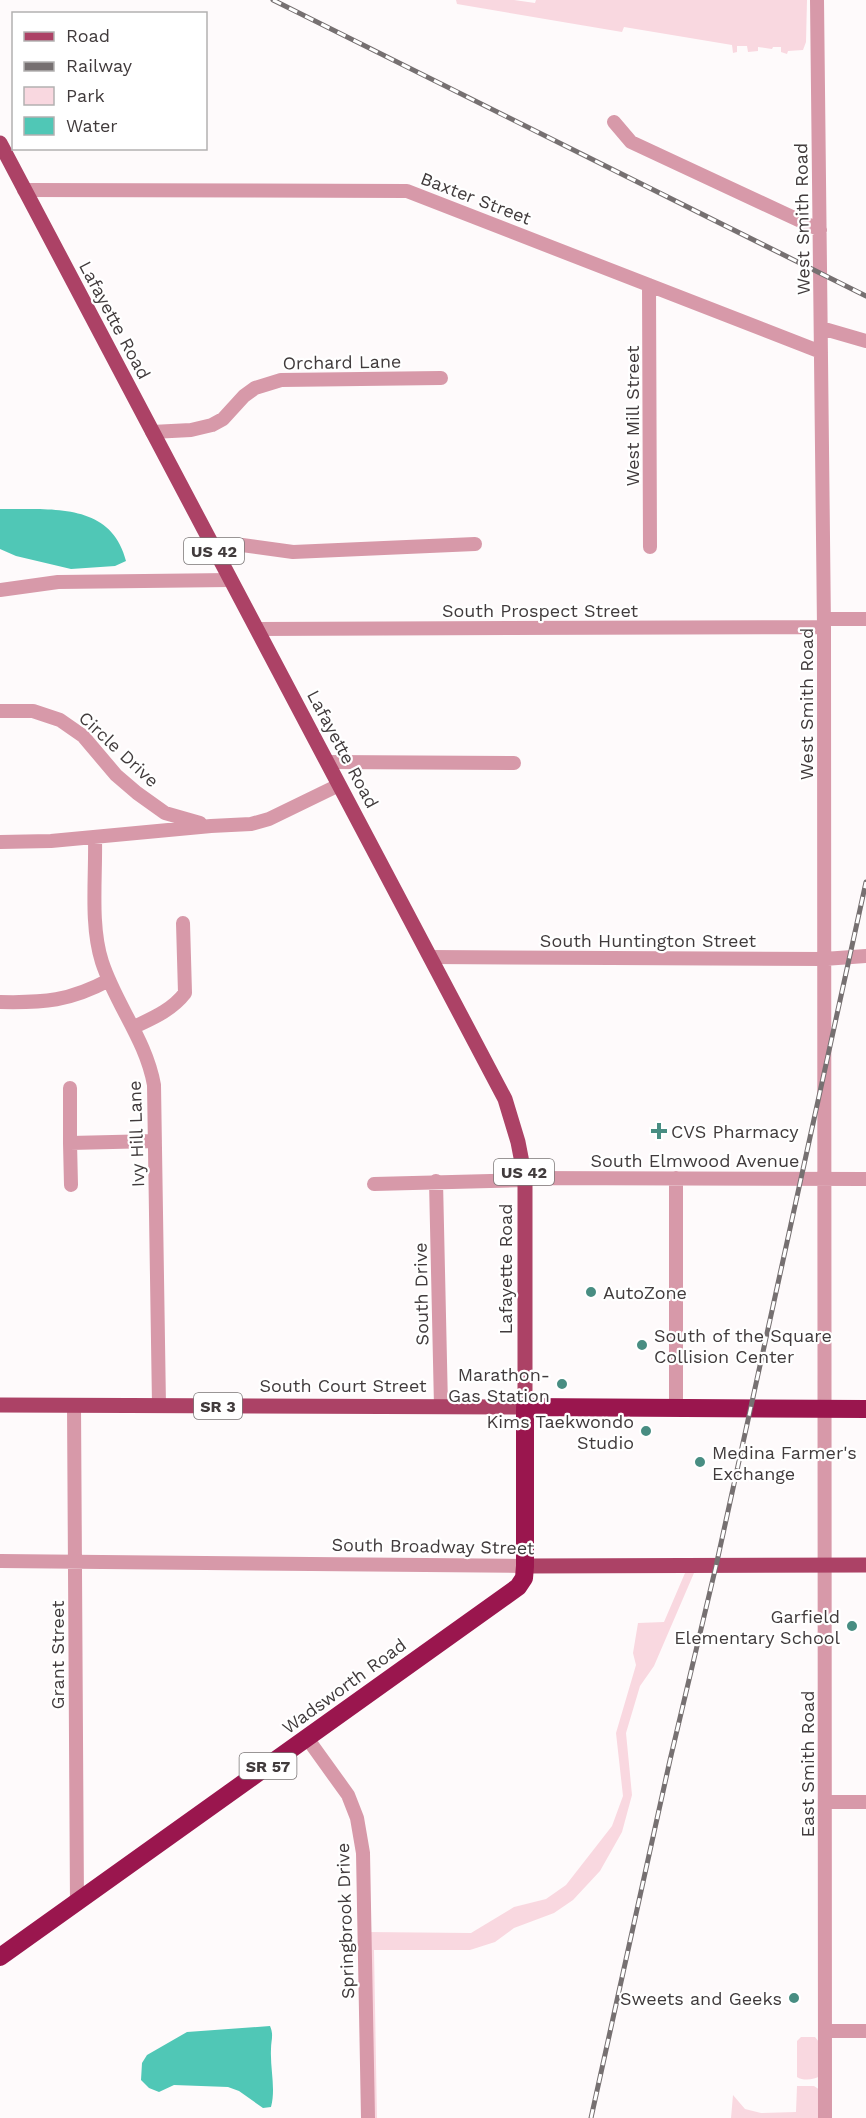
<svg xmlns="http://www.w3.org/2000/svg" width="866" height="2118" font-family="'Work Sans',sans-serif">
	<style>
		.green { fill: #f9d8e0 }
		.water { fill: #50c7b6 }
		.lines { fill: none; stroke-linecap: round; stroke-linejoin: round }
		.minor { stroke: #d799a9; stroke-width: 14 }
		.major { stroke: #ac4266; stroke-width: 15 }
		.highway { stroke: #9a164e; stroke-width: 18 }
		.rail-casing { stroke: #767071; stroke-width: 5 }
		.rail { stroke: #fff; stroke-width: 3; stroke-dasharray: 9; stroke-linecap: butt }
		.poi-dot { fill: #488d82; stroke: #fff; stroke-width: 2 }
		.labels { text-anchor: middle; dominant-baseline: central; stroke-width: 4.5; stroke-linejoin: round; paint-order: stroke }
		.shield { fill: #fff; stroke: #7a7676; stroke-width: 1.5 }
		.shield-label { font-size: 16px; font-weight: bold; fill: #413b3c }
		.street-label { font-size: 18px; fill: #413b3c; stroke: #fff }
		.poi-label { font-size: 18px; fill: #413b3c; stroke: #fff; text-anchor: start }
	</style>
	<rect width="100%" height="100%" fill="#fefafb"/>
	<path class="green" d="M456,0H514L535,3L536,0H807L806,42L803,50L788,51L787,54L781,52V47H773L772,49L758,47V51L748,52L747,46H737V52L733,53L732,45L624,27L622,32L457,4Z
		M688,1566H697L654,1666L640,1686L626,1733L632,1795L622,1832L600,1871L573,1900L554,1913L514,1928L495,1942L470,1950H374L377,2118H370L367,1932L471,1933L514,1907L546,1899L566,1885L612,1826L623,1796L616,1733L636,1665L633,1653L638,1623L664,1622Z
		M801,2037H815L819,2042L820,2076C814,2080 803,2081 797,2077V2041Z
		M797,2086H814L820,2090L819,2118H731L733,2095L745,2109L761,2113L796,2112Z"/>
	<path class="water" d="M0,509C49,510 111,501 126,561L115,566L71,569L16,556L0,549Z
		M270,2026C274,2035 271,2040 271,2049C270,2069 276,2088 271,2107L263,2108L239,2091L228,2087L174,2085L159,2092L149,2088L141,2080L142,2063L147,2055L187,2032Z"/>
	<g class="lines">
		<path class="minor" d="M817,0L824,627L825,2118
			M614,122L631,142L820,230
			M24,190L407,191L821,352
			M649,285L650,547
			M821,328L866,341
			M152,432L191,430L212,425L223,419L244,396L255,388L281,380L441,378
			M216,554L242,545L293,552L475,544
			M0,590L58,582L230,580
			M824,619H866
			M257,629L824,627
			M0,711H33L60,720L83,736L116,775L137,793L165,813L200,823
			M328,762L514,763
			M95,838C96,877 90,925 102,962C116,1005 146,1040 154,1085L159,1405
			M0,842L51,841L211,826L251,824L269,819L339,785
			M430,957L824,959L866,956
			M0,1002C44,1003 70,1001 109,980
			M134,1027C153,1018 172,1010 185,993L183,923
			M70,1088V1143
			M525,1178L866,1179
			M436,1181L441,1406
			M374,1184L525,1180
			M71,1185L70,1143L155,1141
			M74,1405L77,1904
			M676,1408V1178
			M0,1561L525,1566
			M307,1738L348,1795L357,1818L363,1853L368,2118
			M825,1802H866
			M825,2031H866"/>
		<path class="major" d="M0,143L505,1099L518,1142L525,1178V1407L0,1405
			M525,1566L866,1565"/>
		<path class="highway" d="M0,1957L518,1587L524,1578L525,1566V1407L866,1409"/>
		<defs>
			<path id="rail" d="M273,0L866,296
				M591,2118L670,1760L716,1566L866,882"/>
		</defs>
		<use href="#rail" class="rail-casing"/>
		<use href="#rail" class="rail"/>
	</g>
	<g class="poi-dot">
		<path d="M656 1122h6v6h6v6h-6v6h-6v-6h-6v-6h6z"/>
		<circle cx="591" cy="1292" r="6"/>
		<circle cx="642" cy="1345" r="6"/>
		<circle cx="562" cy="1384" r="6"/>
		<circle cx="646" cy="1431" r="6"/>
		<circle cx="700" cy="1462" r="6"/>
		<circle cx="852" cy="1626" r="6"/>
		<circle cx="794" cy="1998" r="6"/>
	</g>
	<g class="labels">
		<g class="shield">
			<rect x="184" y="538" width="60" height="26" rx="4.5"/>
			<rect x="494" y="1159" width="60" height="26" rx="4.5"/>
			<rect x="194" y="1393" width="48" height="26" rx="4.5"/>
			<rect x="239.5" y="1753" width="57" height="26" rx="4.5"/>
		</g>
		<g class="shield-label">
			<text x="214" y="551">US 42</text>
			<text x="524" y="1172">US 42</text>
			<text x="218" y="1406">SR 3</text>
			<text x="268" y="1766">SR 57</text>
		</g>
		<g class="street-label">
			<text transform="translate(476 198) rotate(21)">Baxter Street</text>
			<text transform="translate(802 219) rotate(-91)">West Smith Road</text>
			<text transform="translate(115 320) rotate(62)">Lafayette Road</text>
			<text transform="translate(342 362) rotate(-1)">Orchard Lane</text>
			<text transform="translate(632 416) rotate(-90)">West Mill Street</text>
			<text x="540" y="610">South Prospect Street</text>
			<text transform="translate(806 704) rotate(-90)">West Smith Road</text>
			<text transform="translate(119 749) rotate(43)">Circle Drive</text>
			<text transform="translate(343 749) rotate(62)">Lafayette Road</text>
			<text x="648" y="940">South Huntington Street</text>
			<text transform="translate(136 1134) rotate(-92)">Ivy Hill Lane</text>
			<text x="695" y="1160">South Elmwood Avenue</text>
			<text transform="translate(505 1269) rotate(-90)">Lafayette Road</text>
			<text transform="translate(421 1294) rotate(-91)">South Drive</text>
			<text x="343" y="1385">South Court Street</text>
			<text transform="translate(433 1546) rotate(1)">South Broadway Street</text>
			<text transform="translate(57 1655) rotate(-90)">Grant Street</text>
			<text transform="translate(344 1686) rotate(-36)">Wadsworth Road</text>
			<text transform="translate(807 1764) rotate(-90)">East Smith Road</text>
			<text transform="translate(345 1921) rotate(-92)">Springbrook Drive</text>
		</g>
		<g class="poi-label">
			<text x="671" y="1131">CVS Pharmacy</text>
			<text x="603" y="1292">AutoZone</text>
			<text x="654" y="1335">South of the Square<tspan x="654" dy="21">Collision Center</tspan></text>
			<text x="550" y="1374" text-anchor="end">Marathon-<tspan x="550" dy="21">Gas Station</tspan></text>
			<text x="634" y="1421" text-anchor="end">Kims Taekwondo<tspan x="634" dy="21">Studio</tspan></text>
			<text x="712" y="1452">Medina Farmer's<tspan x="712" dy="21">Exchange</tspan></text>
			<text x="840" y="1616" text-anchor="end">Garfield<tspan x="840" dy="21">Elementary School</tspan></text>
			<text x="782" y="1998" text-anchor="end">Sweets and Geeks</text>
		</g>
	</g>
	<rect x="12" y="12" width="195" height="138" fill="#ffffff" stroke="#b3b1b1" stroke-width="1.5"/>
	<rect x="24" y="32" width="30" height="9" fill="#ac4266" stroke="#b3b1b1" stroke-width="1.5"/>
	<text x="66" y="42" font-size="18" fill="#413b3c">Road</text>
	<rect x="24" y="62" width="30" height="9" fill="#767071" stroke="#b3b1b1" stroke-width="1.5"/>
	<text x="66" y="72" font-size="18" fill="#413b3c">Railway</text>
	<rect x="24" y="87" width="30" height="18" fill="#f9d8e0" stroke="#b3b1b1" stroke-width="1.5"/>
	<text x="66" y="102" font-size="18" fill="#413b3c">Park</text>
	<rect x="24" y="117" width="30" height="18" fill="#50c7b6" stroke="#b3b1b1" stroke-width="1.5"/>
	<text x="66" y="132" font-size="18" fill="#413b3c">Water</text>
</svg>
